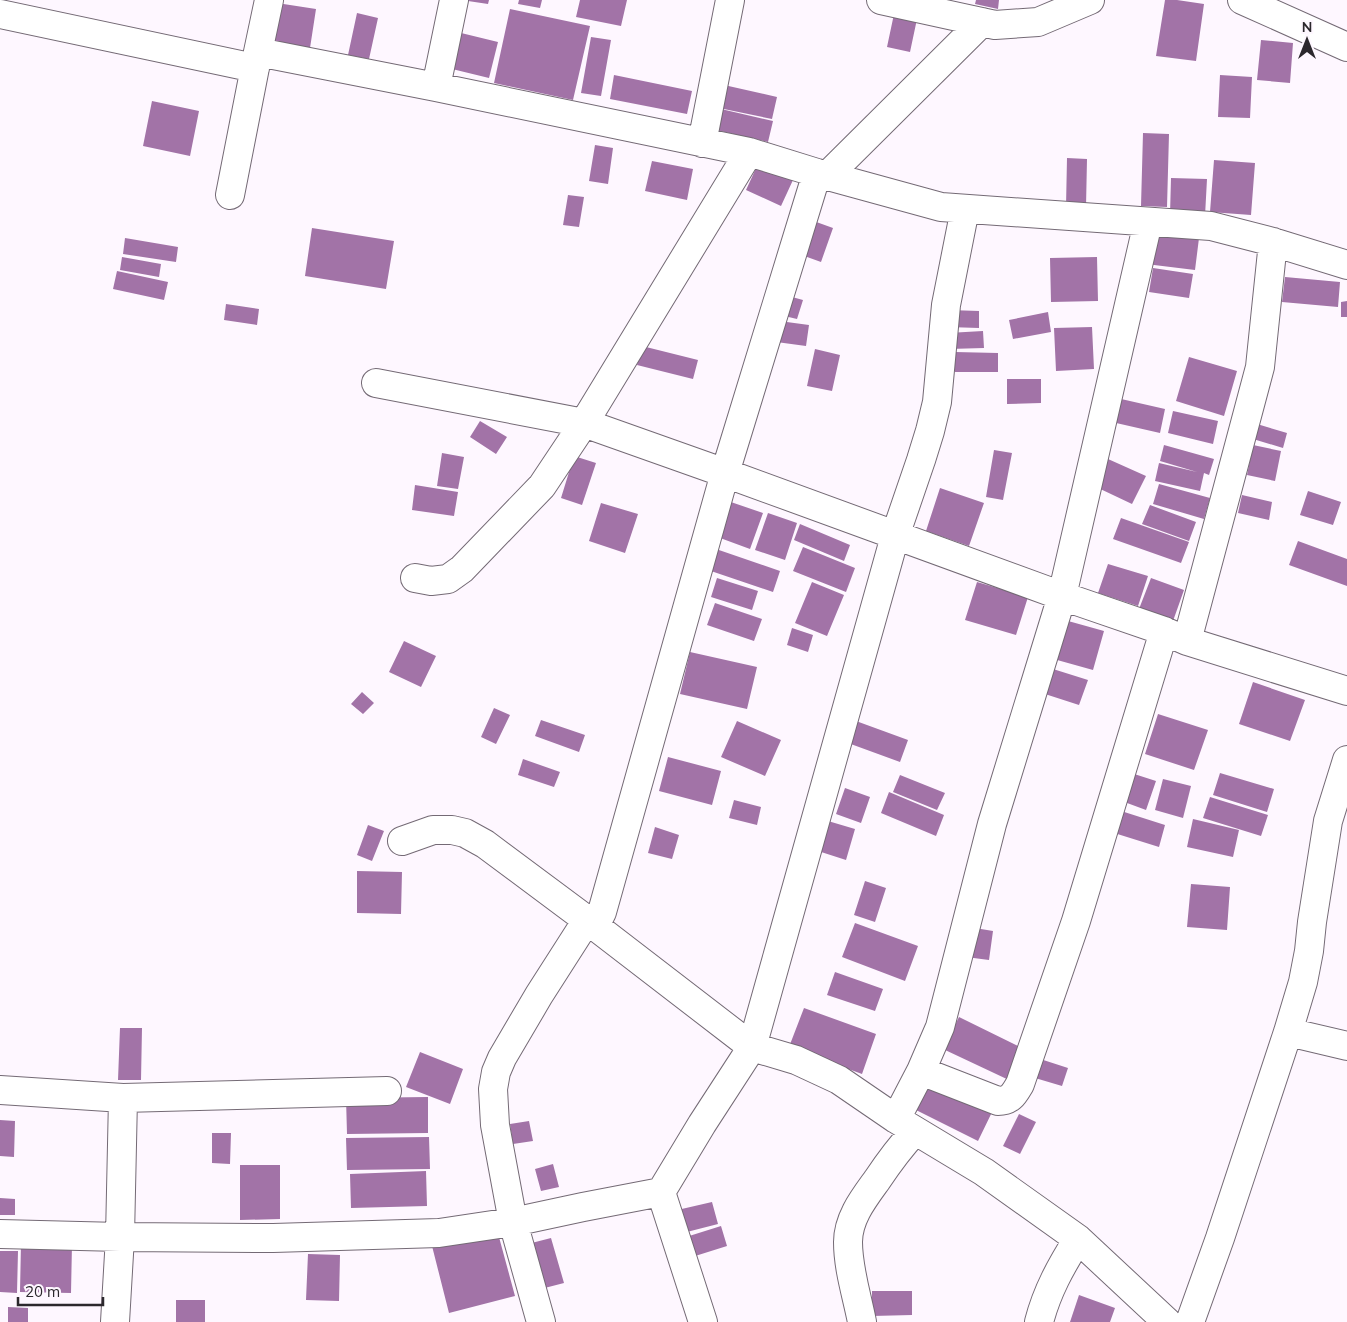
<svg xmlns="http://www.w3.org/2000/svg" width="1347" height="1322" font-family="Mulish,sans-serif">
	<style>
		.building { fill: #a273a7 }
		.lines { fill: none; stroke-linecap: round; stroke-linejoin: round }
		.minor-casing { stroke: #746a75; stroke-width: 30 }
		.minor { stroke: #fff; stroke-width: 28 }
	</style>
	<rect width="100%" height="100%" fill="#fef7ff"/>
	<path class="building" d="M468,0H489L488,4L468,1Z
		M519,0H542L540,8L518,4Z
		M580,0H627L621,26L576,17Z
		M976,0H999L998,9L975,4Z
		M1165,0H1177L1204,4L1196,61L1156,56Z
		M277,3L316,9L310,48L271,41Z
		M510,9L590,26L573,100L494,83Z
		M357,13L378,18L369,59L348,55Z
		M894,14L917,19L910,52L887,47Z
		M457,32L498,42L489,78L448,68Z
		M591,37L611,40L601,96L581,93Z
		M1261,40L1293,43L1290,83L1257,80Z
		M614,75L692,91L687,114L610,99Z
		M1220,75L1252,77L1250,118L1218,117Z
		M724,85L777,97L772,119L719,108Z
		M152,101L199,111L190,156L143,146Z
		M721,109L773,121L768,142L716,130Z
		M1143,133L1169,134L1167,207L1141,206Z
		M595,145L613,148L608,184L589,181Z
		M1067,158L1087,159L1086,207H1066Z
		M1214,160L1255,163L1251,215L1210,212Z
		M652,161L693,169L687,200L645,191Z
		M758,164L793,180L781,206L746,190Z
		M1171,178L1207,179L1205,216L1170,215Z
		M568,195L584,197L579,227L563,225Z
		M808,219L833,228L821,262L796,253Z
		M312,228L394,241L386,289L305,276Z
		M1150,232L1199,238L1195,270L1146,264Z
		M125,238L178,247L176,262L123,254Z
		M122,257L161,264L159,277L120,270Z
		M1097,257L1098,301L1051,302L1050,258Z
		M1153,268L1193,274L1189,298L1149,292Z
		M117,271L168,282L164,300L113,289Z
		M1285,277L1340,282L1338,307L1282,302Z
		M781,294L803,300L797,319L776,314Z
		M1347,301V317H1341V302Z
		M226,304L259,309L257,325L224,320Z
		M949,310L979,311V328L948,327Z
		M1048,312L1051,332L1013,339L1009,320Z
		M772,320L809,325L806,346L769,341Z
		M1092,327L1094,369L1056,371L1054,328Z
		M983,331L984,348L949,349L948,333Z
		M642,346L698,360L693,379L637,365Z
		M815,349L840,355L832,391L807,386Z
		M955,352L998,353V372H955Z
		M1189,357L1237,371L1224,416L1176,401Z
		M1007,379H1041V403L1007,404Z
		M1108,396L1165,409L1160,433L1103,420Z
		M1173,411L1218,421L1213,444L1168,433Z
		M480,421L507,437L496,454L470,437Z
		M1257,424L1287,433L1283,448L1253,439Z
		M1164,445L1214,459L1209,475L1204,473L1200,491L1155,481L1159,463L1197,472L1160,461Z
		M1253,445L1281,451L1275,481L1247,475Z
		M994,450L1012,453L1003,500L986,497Z
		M442,453L464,457L458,489L437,486Z
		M574,456L596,463L582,505L561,498Z
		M1108,459L1146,476L1132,504L1094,486Z
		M1159,484L1210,498L1204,519L1153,504Z
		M415,485L458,492L454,516L412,510Z
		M940,488L984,503L969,546L926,531Z
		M1308,491L1341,502L1333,525L1300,515Z
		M1242,495L1272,502L1269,520L1238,513Z
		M725,500L763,513L750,549L712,535Z
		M601,503L638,514L625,553L589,541Z
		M1150,505L1196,522L1189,541L1142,524Z
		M768,513L797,523L785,560L755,550Z
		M1121,518L1189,542L1181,563L1113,539Z
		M800,524L850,545L844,561L794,540Z
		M1298,541L1347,559V586L1289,565Z
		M803,547L855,568L846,592L793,571Z
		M716,549L780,571L773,592L708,570Z
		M1108,564L1148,576L1138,606L1098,593Z
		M717,578L758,591L752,610L711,597Z
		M1151,578L1184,590L1173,621L1139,609Z
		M812,582L844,595L827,636L795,623Z
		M977,582L1028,597L1016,635L965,620Z
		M715,603L762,619L754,641L707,625Z
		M1061,619L1104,631L1093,670L1050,658Z
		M792,628L813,635L808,652L787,645Z
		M404,641L436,656L421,687L389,672Z
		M690,652L757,667L747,709L680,694Z
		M1053,669L1088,680L1079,705L1045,694Z
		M1253,682L1305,700L1290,741L1239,724Z
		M362,692L374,703L363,714L351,704Z
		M494,708L510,715L496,744L481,737Z
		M1158,714L1208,730L1194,770L1145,754Z
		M541,720L585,735L579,752L535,736Z
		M737,721L781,740L765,776L721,757Z
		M856,721L908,740L900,762L848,743Z
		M668,757L721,771L712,805L659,791Z
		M523,759L560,772L554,787L518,775Z
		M1128,772L1156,781L1146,810L1119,800Z
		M1220,773L1274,789L1267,812L1213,795Z
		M900,775L945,793L937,810L893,792Z
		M1163,779L1191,786L1183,818L1155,810Z
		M845,788L870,797L861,823L836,814Z
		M889,792L944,815L936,836L881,813Z
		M1210,797L1268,815L1261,836L1203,818Z
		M734,800L761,807L757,825L729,818Z
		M1118,810L1165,825L1159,847L1111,832Z
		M1193,819L1239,830L1233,857L1187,847Z
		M828,821L855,829L846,860L818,851Z
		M368,825L384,831L372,861L357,855Z
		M655,827L679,835L672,859L648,853Z
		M357,871L402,872L401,914L357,913Z
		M865,881L886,888L875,922L854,915Z
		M1191,884L1230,887L1227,930L1187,927Z
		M855,923L918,946L905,981L842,957Z
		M969,927L993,931L989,960L966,957Z
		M835,972L883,989L875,1011L827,995Z
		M804,1008L876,1034L862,1074L789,1047Z
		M959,1017L1026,1050L1011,1081L943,1049Z
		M120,1028H142L141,1080H118Z
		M420,1052L463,1069L450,1104L406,1087Z
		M1031,1056L1068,1068L1062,1086L1025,1075Z
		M925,1073L994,1108L978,1141L908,1106Z
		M428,1097V1133L347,1134L346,1098Z
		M1019,1114L1036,1122L1020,1154L1003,1146Z
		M0,1120L15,1121L14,1157L0,1156Z
		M529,1121L533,1141L513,1144L510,1124Z
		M212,1133H231L230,1164L212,1163Z
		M429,1137L430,1169L347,1170L346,1138Z
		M553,1164L559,1187L541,1191L535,1169Z
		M240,1165H280V1219L240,1220Z
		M426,1171L427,1206L351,1208L350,1174Z
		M0,1198L15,1199V1215H0Z
		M712,1202L718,1224L679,1234L673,1211Z
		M496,1226L515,1296L449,1313L431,1242Z
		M721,1226L727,1246L692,1257L686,1237Z
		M551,1238L564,1283L533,1291L520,1246Z
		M21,1243L72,1244L71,1293L20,1292Z
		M0,1251H18L17,1293L0,1292Z
		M308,1254L340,1255L339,1301L306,1300Z
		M872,1291H912V1315L872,1316Z
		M1079,1295L1115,1308L1110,1322H1070Z
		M176,1300H205V1322H176Z
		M8,1307L28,1308V1322H8Z"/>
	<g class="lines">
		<defs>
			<path id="minor" d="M269,0L258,52L436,87L749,152L817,173L941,207L1211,226L1273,242L1347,265
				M881,0L995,25L1038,22L1090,0
				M1242,0L1347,47
				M0,14L255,68
				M436,87L454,0
				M702,143L730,0
				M827,176L982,22
				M230,195L258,52
				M376,383L584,423L725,473L1062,596L1164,631L1187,641L1347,691
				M415,578L431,581L448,579L462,569L542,486L584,423L749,152
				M1187,641L1260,367L1273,242
				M402,841L433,830H452L465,833L485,844L587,920L752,1047L796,1060L839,1080L896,1119L984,1172L1078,1239L1167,1322
				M595,926L602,912L725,473L817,173
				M1288,1032L1347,1046
				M921,1071L998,1101C1011,1101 1014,1094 1020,1084L1076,921L1164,631
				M0,1090L123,1098L120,1237L115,1322
				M123,1098L387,1091
				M896,1119L921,1071L940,1027L992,824L1062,596L1148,222
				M661,1192L703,1322
				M0,1234L120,1237L273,1238L439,1233L513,1222L583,1207L661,1192L702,1124L752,1047L895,536L921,460L930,431L937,402L946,305L965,209
				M541,1322L513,1222L495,1125L493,1089L496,1072L502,1058L539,995L587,920
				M862,1322C857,1296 848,1269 848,1242C848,1218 864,1198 877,1180C889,1162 901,1146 915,1131
				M1039,1322C1047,1291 1061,1266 1078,1239
				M1190,1322L1220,1238L1288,1032L1303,982L1309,951L1312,922L1328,821L1347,760"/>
		</defs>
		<use href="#minor" class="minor-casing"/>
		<use href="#minor" class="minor"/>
	</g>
	<g transform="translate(1307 40)" stroke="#fef7ff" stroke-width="4" paint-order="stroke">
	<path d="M0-4L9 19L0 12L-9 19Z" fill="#2c282d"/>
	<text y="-8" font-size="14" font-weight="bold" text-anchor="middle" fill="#2c282d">N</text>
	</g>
	<path d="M18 1297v8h85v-8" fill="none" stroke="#2c282d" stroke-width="2.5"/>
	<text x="25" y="1297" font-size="15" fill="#2c282d" stroke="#fef7ff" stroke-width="4" paint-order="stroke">20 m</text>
</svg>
